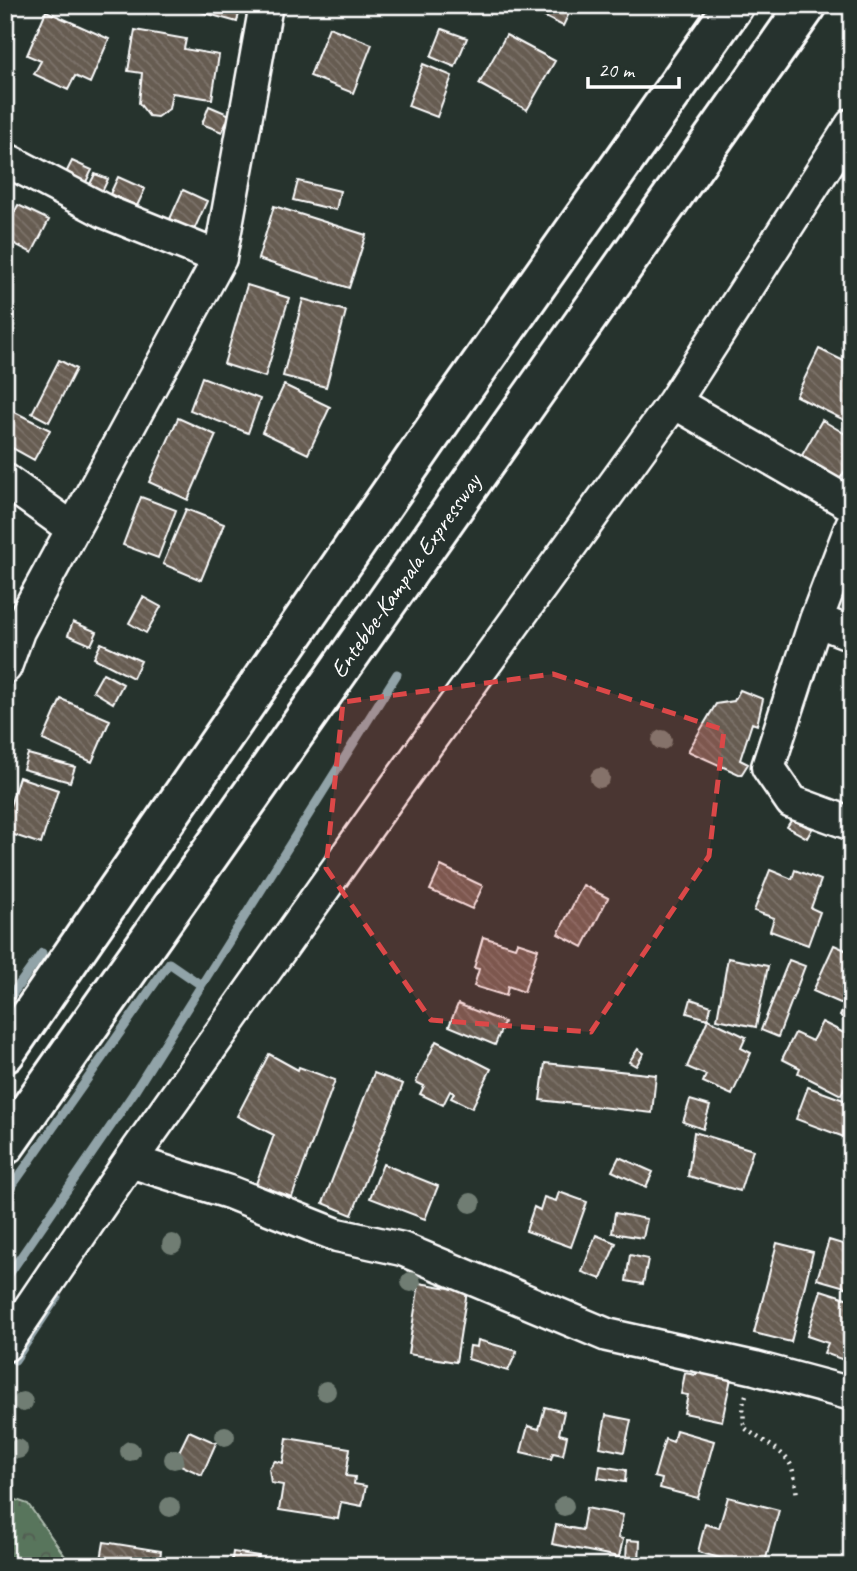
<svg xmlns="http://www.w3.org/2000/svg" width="857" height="1571" font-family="Caveat,sans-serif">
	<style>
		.forest { fill: url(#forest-crowns); stroke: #acbaad; stroke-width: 2 }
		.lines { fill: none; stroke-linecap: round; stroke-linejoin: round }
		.stream { stroke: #91a3a8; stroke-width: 9 }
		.building { fill: url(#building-back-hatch); stroke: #fff; stroke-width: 2 }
		.minor-casing { stroke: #fff; stroke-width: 37 }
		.motorway-casing { stroke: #fff; stroke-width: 44 }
		.path { stroke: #fff; stroke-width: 4.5; stroke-dasharray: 2 5; stroke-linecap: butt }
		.minor { stroke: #26332d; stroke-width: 32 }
		.motorway { stroke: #26332d; stroke-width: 38 }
		.tree { fill: #707d73 }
		.marked { fill: #dc4848; fill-opacity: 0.2; stroke: #dc4848; stroke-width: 5; stroke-dasharray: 14 9; stroke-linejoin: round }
		.labels { text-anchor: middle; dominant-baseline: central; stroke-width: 6; stroke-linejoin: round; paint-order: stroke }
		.street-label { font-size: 24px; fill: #fff; stroke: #26332d }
	</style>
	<defs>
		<pattern id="forest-crowns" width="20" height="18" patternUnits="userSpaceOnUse" patternTransform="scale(1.75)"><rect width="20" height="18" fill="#59745b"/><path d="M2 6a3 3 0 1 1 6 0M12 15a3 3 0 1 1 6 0" fill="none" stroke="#515c52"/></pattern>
		<pattern id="building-back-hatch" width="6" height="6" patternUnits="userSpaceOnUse" patternTransform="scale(1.75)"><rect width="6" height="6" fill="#665c51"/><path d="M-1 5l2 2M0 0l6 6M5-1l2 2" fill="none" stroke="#7d746b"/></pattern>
	</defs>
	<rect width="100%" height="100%" fill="#26332d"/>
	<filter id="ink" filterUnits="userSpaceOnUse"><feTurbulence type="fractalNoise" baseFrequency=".0143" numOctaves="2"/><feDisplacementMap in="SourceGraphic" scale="14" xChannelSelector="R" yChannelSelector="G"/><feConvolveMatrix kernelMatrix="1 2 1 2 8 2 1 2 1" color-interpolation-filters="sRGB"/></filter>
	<g filter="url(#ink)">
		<path class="forest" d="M5,1496L28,1504L72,1566H5Z"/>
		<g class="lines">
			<path class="stream" d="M5,1004L42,953
				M5,1196L169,963L201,985
				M5,1280L133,1094L397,674
				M15,1360L57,1297"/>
		</g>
		<path class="building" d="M176,5H241L237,22Z
			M549,5H573L563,26L543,16Z
			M46,11L109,39L90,83L75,76L68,90L34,74L41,61L27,55Z
			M329,27L372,44L353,93L310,76Z
			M442,29L467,38L455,67L431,57Z
			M135,30L186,39L184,49L219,55L212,99L172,93L169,109L157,117L149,116L139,103L142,73L128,71Z
			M506,35L555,61L527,110L479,84Z
			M423,64L452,76L437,117L408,106Z
			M209,106L230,115L222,132L202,124Z
			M72,161L92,170L84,186L64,177Z
			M95,174L108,179L102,192L89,186Z
			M118,177L145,189L137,206L110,194Z
			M298,181L340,191L336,210L293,200Z
			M183,190L207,201L194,230L170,219Z
			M18,205L49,220L32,253L5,239V231Z
			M274,206L366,235L349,288L258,259Z
			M247,285L289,298L265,377L224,364Z
			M303,299L346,311L326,387L283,376Z
			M819,349L852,365V424L796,396Z
			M59,360L76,369L49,422L32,413Z
			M202,377L260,399L248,433L190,410Z
			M284,385L330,407L308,454L262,432Z
			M5,407L50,430L34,460L5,444Z
			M178,418L216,435L188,500L149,482Z
			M822,420L852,438V459L840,479L801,457Z
			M141,497L176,510L158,558L123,545Z
			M186,509L224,524L201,580L163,564Z
			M143,597L161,607L146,633L129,623Z
			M73,622L97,632L91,645L68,635Z
			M101,643L141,661L133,678L94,658Z
			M103,673L123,684L113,703L93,691Z
			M740,690L763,699L757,725L752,723L740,760L748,764L741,775L688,751L716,704L734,701Z
			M61,699L110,720L92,762L43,740Z
			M28,754L75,767L70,782L23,769Z
			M19,777L58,790L41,844L5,832V822Z
			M792,819L812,829L807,838L787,827Z
			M441,866L483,886L472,909L430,890Z
			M770,870L792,879L795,870L821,880L811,908L820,912L808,945L770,931L774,918L754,911Z
			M583,885L608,898L583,947L558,934Z
			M483,937L515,947L517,942L538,949L524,992L508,986L506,996L474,986L479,969L474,968Z
			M834,945L852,953V1022L840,1016L845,1005L813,991Z
			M728,958L768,966L756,1027L717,1019Z
			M789,960L805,966L778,1037L761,1030Z
			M691,999L711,1006L708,1019L687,1013Z
			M458,1004L504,1022L495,1045L449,1026Z
			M708,1019L746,1037L741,1048L751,1053L732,1095L703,1082L706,1075L687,1067Z
			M822,1022L852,1037L847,1047L852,1049V1081L848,1080L841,1095L798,1073L800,1068L782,1059L795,1033L812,1041Z
			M436,1041L491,1069L472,1108L451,1098L454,1093L450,1091L443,1105L420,1094L424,1086L416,1082Z
			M638,1049L644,1053L636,1066L629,1062Z
			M269,1054L298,1070L299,1067L335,1080L292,1197L256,1184L274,1135L237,1116Z
			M545,1063L656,1075L652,1113L540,1100Z
			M374,1073L403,1084L352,1215L323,1203Z
			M808,1087L852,1103V1140L796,1119Z
			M690,1100L710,1106L703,1129L683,1122Z
			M694,1132L753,1150L740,1191L688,1176Z
			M619,1157L653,1172L646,1187L612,1171Z
			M383,1164L438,1186L425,1219L370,1198Z
			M559,1192L587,1202L571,1247L526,1231L534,1207L540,1210L544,1197L556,1201Z
			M615,1213L647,1219L643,1238L612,1233Z
			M596,1235L616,1243L601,1279L582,1272Z
			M829,1240L852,1247V1289L817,1279Z
			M777,1243L813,1252L791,1342L754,1333Z
			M630,1255L648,1259L643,1284L626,1281Z
			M419,1283L467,1291L456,1362L408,1354Z
			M821,1290L852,1300V1348L848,1347L844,1360L824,1353L828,1343L807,1336Z
			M478,1340L517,1351L508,1371L468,1359L470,1346L477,1347Z
			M700,1361L733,1369L722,1421L684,1413L688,1395L681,1394L685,1373L696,1375Z
			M545,1407L564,1412L559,1434L567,1436L563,1455L553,1453L551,1459L521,1452L528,1426L539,1429Z
			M606,1415L631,1420L624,1452L600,1447Z
			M676,1430L714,1441L698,1498L660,1488L662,1479L654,1477L665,1439L673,1442Z
			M189,1431L216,1443L202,1475L174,1462Z
			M287,1438L350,1448L346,1476L355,1477L354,1484L366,1486L362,1506L341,1502L338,1519L279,1510L283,1485L271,1483L269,1469L275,1461L283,1463Z
			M600,1466L626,1470L625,1482L598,1478Z
			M728,1497L779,1510L764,1566H741V1564L698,1552L705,1524L719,1528Z
			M586,1508L623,1515L618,1538L623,1539L619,1557L552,1544L556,1525L582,1530Z
			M627,1540L640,1541L639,1562L626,1561Z
			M104,1542L161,1551L159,1566H100Z
			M233,1552L259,1556L257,1566H231Z"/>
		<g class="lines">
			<defs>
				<path id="minor" d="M5,159L106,212L220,258
					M674,402L852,505
					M5,480L73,529
					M852,525L816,620L768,767L792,802L852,824
					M816,620L852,634
					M5,667L18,631L35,599L220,258L266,5
					M130,1161L229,1192L337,1235L402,1249L607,1335L755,1368L852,1394
					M5,1345L130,1161L392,792L674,402L852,125"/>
				<g id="motorway">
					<path d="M5,1053L444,416L734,5"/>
					<path id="s1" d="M5,1145L807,5"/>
				</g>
			</defs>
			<use href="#minor" class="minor-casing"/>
			<use href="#motorway" class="motorway-casing"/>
			<path class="path" d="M746,1395L743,1404L744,1427C758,1440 786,1450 792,1468C795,1477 796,1488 797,1497"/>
			<use href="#minor" class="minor"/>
			<use href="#motorway" class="motorway"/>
		</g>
		<g class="tree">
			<circle cx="662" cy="740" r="10"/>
			<circle cx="600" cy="778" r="10"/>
			<circle cx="471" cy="1203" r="10"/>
			<circle cx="172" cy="1244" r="10"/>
			<circle cx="411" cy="1282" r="10"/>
			<circle cx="326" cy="1391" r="10"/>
			<circle cx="23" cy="1402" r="10"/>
			<circle cx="225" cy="1436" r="10"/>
			<circle cx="18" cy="1449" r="10"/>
			<circle cx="130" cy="1451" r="10"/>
			<circle cx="174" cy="1459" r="10"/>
			<circle cx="564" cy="1506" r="10"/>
			<circle cx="170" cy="1507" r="10"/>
		</g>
	</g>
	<path class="marked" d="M553,674L724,730L709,856L591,1032L431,1020L326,868L343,702Z"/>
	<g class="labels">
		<g class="street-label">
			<text stroke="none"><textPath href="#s1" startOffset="696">Entebbe-Kampala Expressway</textPath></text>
		</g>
	</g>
	<rect width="857" height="1571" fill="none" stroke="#26332d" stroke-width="28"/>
	<rect x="14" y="14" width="829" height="1543" fill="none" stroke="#fff" stroke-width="2.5" filter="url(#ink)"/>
	<path d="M588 77v10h91v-10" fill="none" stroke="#ffffff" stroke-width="3.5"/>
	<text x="598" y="77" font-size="21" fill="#ffffff" stroke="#26332d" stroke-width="5" paint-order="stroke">20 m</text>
</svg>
